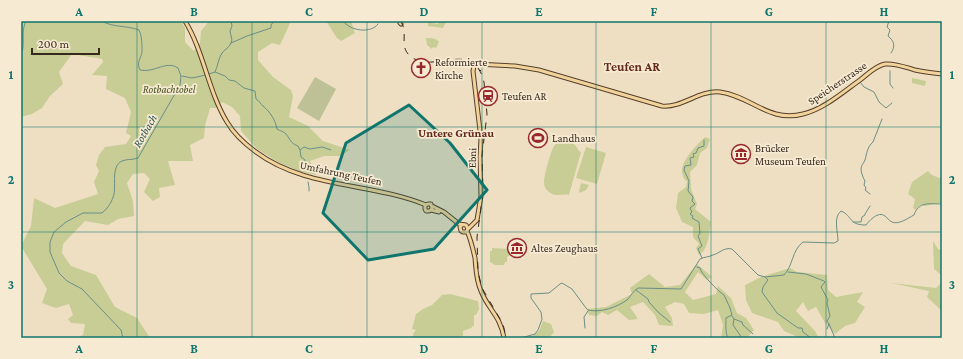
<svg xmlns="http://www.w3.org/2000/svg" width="963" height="359" font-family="'Crimson Pro',serif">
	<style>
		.green { fill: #c8cd96 }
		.cemetery { fill: #bec195 }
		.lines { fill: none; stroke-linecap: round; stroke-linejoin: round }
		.stream { stroke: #6b8f85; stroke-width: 1 }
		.major-casing { stroke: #563f2d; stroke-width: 5 }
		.major { stroke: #f2d399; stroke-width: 3 }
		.rail { stroke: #38291d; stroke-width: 1; stroke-dasharray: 7 7; stroke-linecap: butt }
		.marked { fill: #0f766e; fill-opacity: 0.2; stroke: #0f766e; stroke-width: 3; stroke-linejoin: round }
		.grid { fill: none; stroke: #0f766e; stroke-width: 1; stroke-opacity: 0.55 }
		.labels { text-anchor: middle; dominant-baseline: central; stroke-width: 3.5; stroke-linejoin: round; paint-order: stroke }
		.poi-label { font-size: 11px; fill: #38291d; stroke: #f6ead2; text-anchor: start }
		.street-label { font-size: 11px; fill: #38291d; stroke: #f6ead2 }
		.park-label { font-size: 11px; font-style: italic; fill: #4a5524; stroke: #f6ead2 }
		.water-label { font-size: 12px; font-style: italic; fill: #2c5854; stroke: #f6ead2 }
		.neighbourhood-label { font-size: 12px; font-weight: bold; fill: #65291c; stroke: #f6ead2 }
		.quarter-label { font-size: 13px; font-weight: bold; fill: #65291c; stroke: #f6ead2 }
		.neatline { fill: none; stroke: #0f766e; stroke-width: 1.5 }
		.grid-label { font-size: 13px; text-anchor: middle; font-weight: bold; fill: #0f766e }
	</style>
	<rect width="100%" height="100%" fill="#eedfc2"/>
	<path class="green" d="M21,21H181L185,28V42L194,51L200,43L201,31L209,21H291L280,45L272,43L258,52V60L273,77L291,90L293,96L289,117L308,126L323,141L350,150L340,156H324L310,161L316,175L298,171L278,162L257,149L241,131L240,116L232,107L222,102L216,108H210L205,126L204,138L190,145L193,161H168L175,185L159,188L160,197L153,201L144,192L150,179L144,173L133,174L127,183L133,201L134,216L118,219L108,225L85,221L63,244L62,253L71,266L96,275L115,307L137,318L148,335L152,338H76L83,335L85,324L71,323L68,319L73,315L69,304L56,308L42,303L47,289L21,246L31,226L34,198L55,208L98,194L94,182L99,171L96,165L99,155L105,147L126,144L131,136L126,133L131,112L125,98L106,89L107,76L92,75L103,62L102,59L72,54L59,72L63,84L50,96L42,108L32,114L21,117Z
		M326,21H351L355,33L341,41L337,38Z
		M428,21H432V23L438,24L439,21H445L446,22L443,28L428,26Z
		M426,38C431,38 437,38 439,42L436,48L433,47L432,49L427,45Z
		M912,78L926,81L925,86L912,83Z
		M705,137L710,139L707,148L700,153L697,165L690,172L691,189L697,204L695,209L711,222C709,233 709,249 699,255L696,248L699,244L693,237V227L682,222L676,208L678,193L686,187L687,181C685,180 683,178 683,176C677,164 697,145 705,137Z
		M562,141C570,141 575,143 579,151L581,152L569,195C562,193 556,198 549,192C545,189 544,186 544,182C544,175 551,151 554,146C556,143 559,142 562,141Z
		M586,147L606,153L597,184L576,178Z
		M928,171L932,175L942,179V204L941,203L925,206L920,205L916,210L913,208L915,199L908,194L912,182Z
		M581,183L589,185L586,190L580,193L579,191Z
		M933,241L938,249L942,250V311L927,297L929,291L891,283L936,288L941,283V275L934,269Z
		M492,248L510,249L509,256L507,257V262H505L504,265H495L490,262V251H492Z
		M697,264L712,277L707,280L698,272L685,292L693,300L716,294L718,286L731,298L737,313L746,318L754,330L747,338H721L723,325L718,310L704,314L689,313L684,304L675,302L665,307L672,318L673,326L659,325L655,315L643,302L630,307L638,319L629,320L617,310L608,315L602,312L597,316L589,315L587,309L606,307L632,294L630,288L649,274L665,287L680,285Z
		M790,268L797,272L827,275L828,290L836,297L863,292L857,302L865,307L855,323L845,326L835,334L825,323L816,307L808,311L803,302L796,311L815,331L819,338H800L784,331L778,322L752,313L746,300L745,285L761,277Z
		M450,294L478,301L479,309L476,315H474V325L471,328L463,331V335L461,338H414L413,334L416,330L412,329L416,314L423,309L432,305L442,295Z
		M543,321L551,324L554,332L549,338H525L532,336L539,331Z"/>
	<path class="cemetery" d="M315,77L336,89L319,121L297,108Z"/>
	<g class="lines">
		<path class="stream" d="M101,21C115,28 125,25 139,30C142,36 142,45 142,52C141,59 136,62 140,70C155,73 166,60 178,68L181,76L180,85L138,158C133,160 126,159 122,161C111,166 116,185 114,194C112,202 108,208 102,213H83L66,222L54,232L50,242V252L59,273L67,281L82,289L121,330L123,338
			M231,21L232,26L230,31L232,40L231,43
			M343,21C350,31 371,34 378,24
			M889,21L887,27L890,30L888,36C894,41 896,46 891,53
			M21,55C26,45 20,32 26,21
			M890,71V84L893,88
			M215,72L225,76L229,80L235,81L244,88L255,91L256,99C260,101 260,104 263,106C270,112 275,119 277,129C280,131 283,131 286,134C291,140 290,143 298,146L300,150L304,147L310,149L322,147L331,150
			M209,74L215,72C218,66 218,59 222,53C225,49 229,48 231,43L247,36L271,28V25L274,21
			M182,76L192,78L206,75
			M860,82L864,87L874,92L879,102L886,108L892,103
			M300,150L301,157L305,160V167
			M308,182L309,187V191
			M870,194L865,190L866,188L864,185L865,181C863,178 861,172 861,169C861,165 864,163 865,160C867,153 867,147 873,142L882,119
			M853,222H861L862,217L865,215V214L870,206
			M702,258L698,249L702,246L698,236L700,233L699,222L692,218L693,216L690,214L692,212L690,208L695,204L692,201L693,197L688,191L689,181L684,170L685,166L691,165L690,158L694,157L693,154L696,153L698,148L704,146V140
			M697,267L700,268C701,274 719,292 724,295L730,308L732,315L726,318C726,324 725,332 728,338
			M788,272L806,274L824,281L825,282L821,287L828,300L827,303L830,316L827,321L829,324L827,329
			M765,277L768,280L763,287L762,292L777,313L798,328H802L803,332L811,338
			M636,290L648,299L649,302L658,312L670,322
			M732,316L734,319L733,325L742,338
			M734,319L742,322L743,325L753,334
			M829,324L835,338
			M585,328L584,317L588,311
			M521,338L535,334L538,330L542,319L541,312L531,298V294L549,293L560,284L562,283L572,289L586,308L588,310C601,313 617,307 627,300C631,296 633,291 638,288L681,289L700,259C704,257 709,257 713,255C720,253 724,247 732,249L758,275L765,277L784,275C793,266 792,250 803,242L834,243L838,241C838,232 833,217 841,211C853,216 848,225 866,225C870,220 878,211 885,216C887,217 889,221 892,222C899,225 908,218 914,215C919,201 929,204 942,204"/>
		<defs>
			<path id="major" d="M185,21C204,52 208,91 227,122C234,134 245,144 256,152C306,189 370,182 426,205
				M400,23L401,24
				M432,206L444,212L459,224L466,225L468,229L466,232H463L461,231L460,227L462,225
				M431,210L432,208L431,204H428L425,205V209L426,211H429L431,210L439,212
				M468,229L477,220L481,196L480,157L481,139L473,71L474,66L476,64L515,66L539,70L662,106C683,108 698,90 720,92C751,96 769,123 803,114C824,109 843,92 860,80C868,74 875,66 885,64C895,63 905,67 915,70C924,72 933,73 942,74
				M467,231C471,240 473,249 475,258C476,269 476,280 481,291C488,309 501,317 504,338"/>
		</defs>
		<use href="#major" class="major-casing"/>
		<use href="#major" class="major"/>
		<path class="rail" d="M400,21C409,31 399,45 409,55C425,70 448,56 466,60C472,62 476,66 481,71
			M478,68L481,73L484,82L487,114L482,156L483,193L477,237L478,272L482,288L503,324L506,338"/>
	</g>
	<path class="marked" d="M409,105L450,143L487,190L434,249L368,260L323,213L346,143Z"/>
	<path class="grid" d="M137,21V338M252,21V338M367,21V338M482,21V338M596,21V338M711,21V338M826,21V338M21,127H942M21,232H942"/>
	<defs>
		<symbol id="church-ring" viewBox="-11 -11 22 22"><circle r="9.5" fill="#f6ead2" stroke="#98282e" stroke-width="1.5"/><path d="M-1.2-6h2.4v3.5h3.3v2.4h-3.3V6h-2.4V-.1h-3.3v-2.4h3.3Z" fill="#98282e"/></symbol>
		<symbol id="station-ring" viewBox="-11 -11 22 22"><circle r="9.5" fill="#f6ead2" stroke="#98282e" stroke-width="1.5"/><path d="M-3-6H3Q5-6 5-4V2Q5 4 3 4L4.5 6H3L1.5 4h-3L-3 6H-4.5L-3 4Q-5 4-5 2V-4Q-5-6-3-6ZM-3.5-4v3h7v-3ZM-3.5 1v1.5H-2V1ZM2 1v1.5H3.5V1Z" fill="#98282e"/></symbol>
		<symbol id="stadium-ring" viewBox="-11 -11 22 22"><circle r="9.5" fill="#f6ead2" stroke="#98282e" stroke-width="1.5"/><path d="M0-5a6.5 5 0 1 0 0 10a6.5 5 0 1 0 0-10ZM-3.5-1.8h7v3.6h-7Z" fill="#98282e"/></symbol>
		<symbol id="museum-ring" viewBox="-11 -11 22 22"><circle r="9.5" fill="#f6ead2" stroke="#98282e" stroke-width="1.5"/><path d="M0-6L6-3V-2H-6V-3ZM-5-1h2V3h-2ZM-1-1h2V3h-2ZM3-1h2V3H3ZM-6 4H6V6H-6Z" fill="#98282e"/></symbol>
	</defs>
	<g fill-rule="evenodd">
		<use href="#church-ring" x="410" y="57" width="22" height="22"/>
		<use href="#station-ring" x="477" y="85" width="22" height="22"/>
		<use href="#stadium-ring" x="527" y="127" width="22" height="22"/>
		<use href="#museum-ring" x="730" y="143" width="22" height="22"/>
		<use href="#museum-ring" x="506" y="237" width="22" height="22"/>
	</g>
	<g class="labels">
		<g class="poi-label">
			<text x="435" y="62">Reformierte<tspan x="435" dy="13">Kirche</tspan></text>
			<text x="502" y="96">Teufen AR</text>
			<text x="552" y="138">Landhaus</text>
			<text x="755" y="148">Brücker<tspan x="755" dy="13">Museum Teufen</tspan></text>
			<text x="531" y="248">Altes Zeughaus</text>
		</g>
		<g class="street-label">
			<text transform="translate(837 83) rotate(-34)">Speicherstrasse</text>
			<text transform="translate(472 158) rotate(-89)">Ebni</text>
			<text transform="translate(341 173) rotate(12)">Umfahrung Teufen</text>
		</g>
		<g class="park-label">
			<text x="169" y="89">Rotbachtobel</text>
		</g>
		<g class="water-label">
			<text transform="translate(145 131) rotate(-60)">Rotbach</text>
		</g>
		<g class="neighbourhood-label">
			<text x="456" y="133">Untere Grünau</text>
		</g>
		<g class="quarter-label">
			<text x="632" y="66">Teufen AR</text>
		</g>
	</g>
	<rect width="963" height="359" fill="none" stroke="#f6ead2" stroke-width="44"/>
	<path d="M32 48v6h67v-6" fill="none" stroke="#38291d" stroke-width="2"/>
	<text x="38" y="48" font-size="12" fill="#38291d" stroke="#f6ead2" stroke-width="3" paint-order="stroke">200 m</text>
	<rect x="22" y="22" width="919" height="315" class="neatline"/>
	<g class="grid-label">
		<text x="79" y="16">A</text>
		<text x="194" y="16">B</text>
		<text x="309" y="16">C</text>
		<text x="424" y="16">D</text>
		<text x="539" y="16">E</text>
		<text x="654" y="16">F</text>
		<text x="769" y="16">G</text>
		<text x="884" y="16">H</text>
		<text x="11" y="79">1</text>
		<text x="952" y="79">1</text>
		<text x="11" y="184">2</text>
		<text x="952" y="184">2</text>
		<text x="11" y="289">3</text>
		<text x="952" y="289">3</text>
		<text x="79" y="353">A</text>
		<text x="194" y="353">B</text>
		<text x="309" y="353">C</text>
		<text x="424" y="353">D</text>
		<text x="539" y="353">E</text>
		<text x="654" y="353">F</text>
		<text x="769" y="353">G</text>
		<text x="884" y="353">H</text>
	</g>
</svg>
